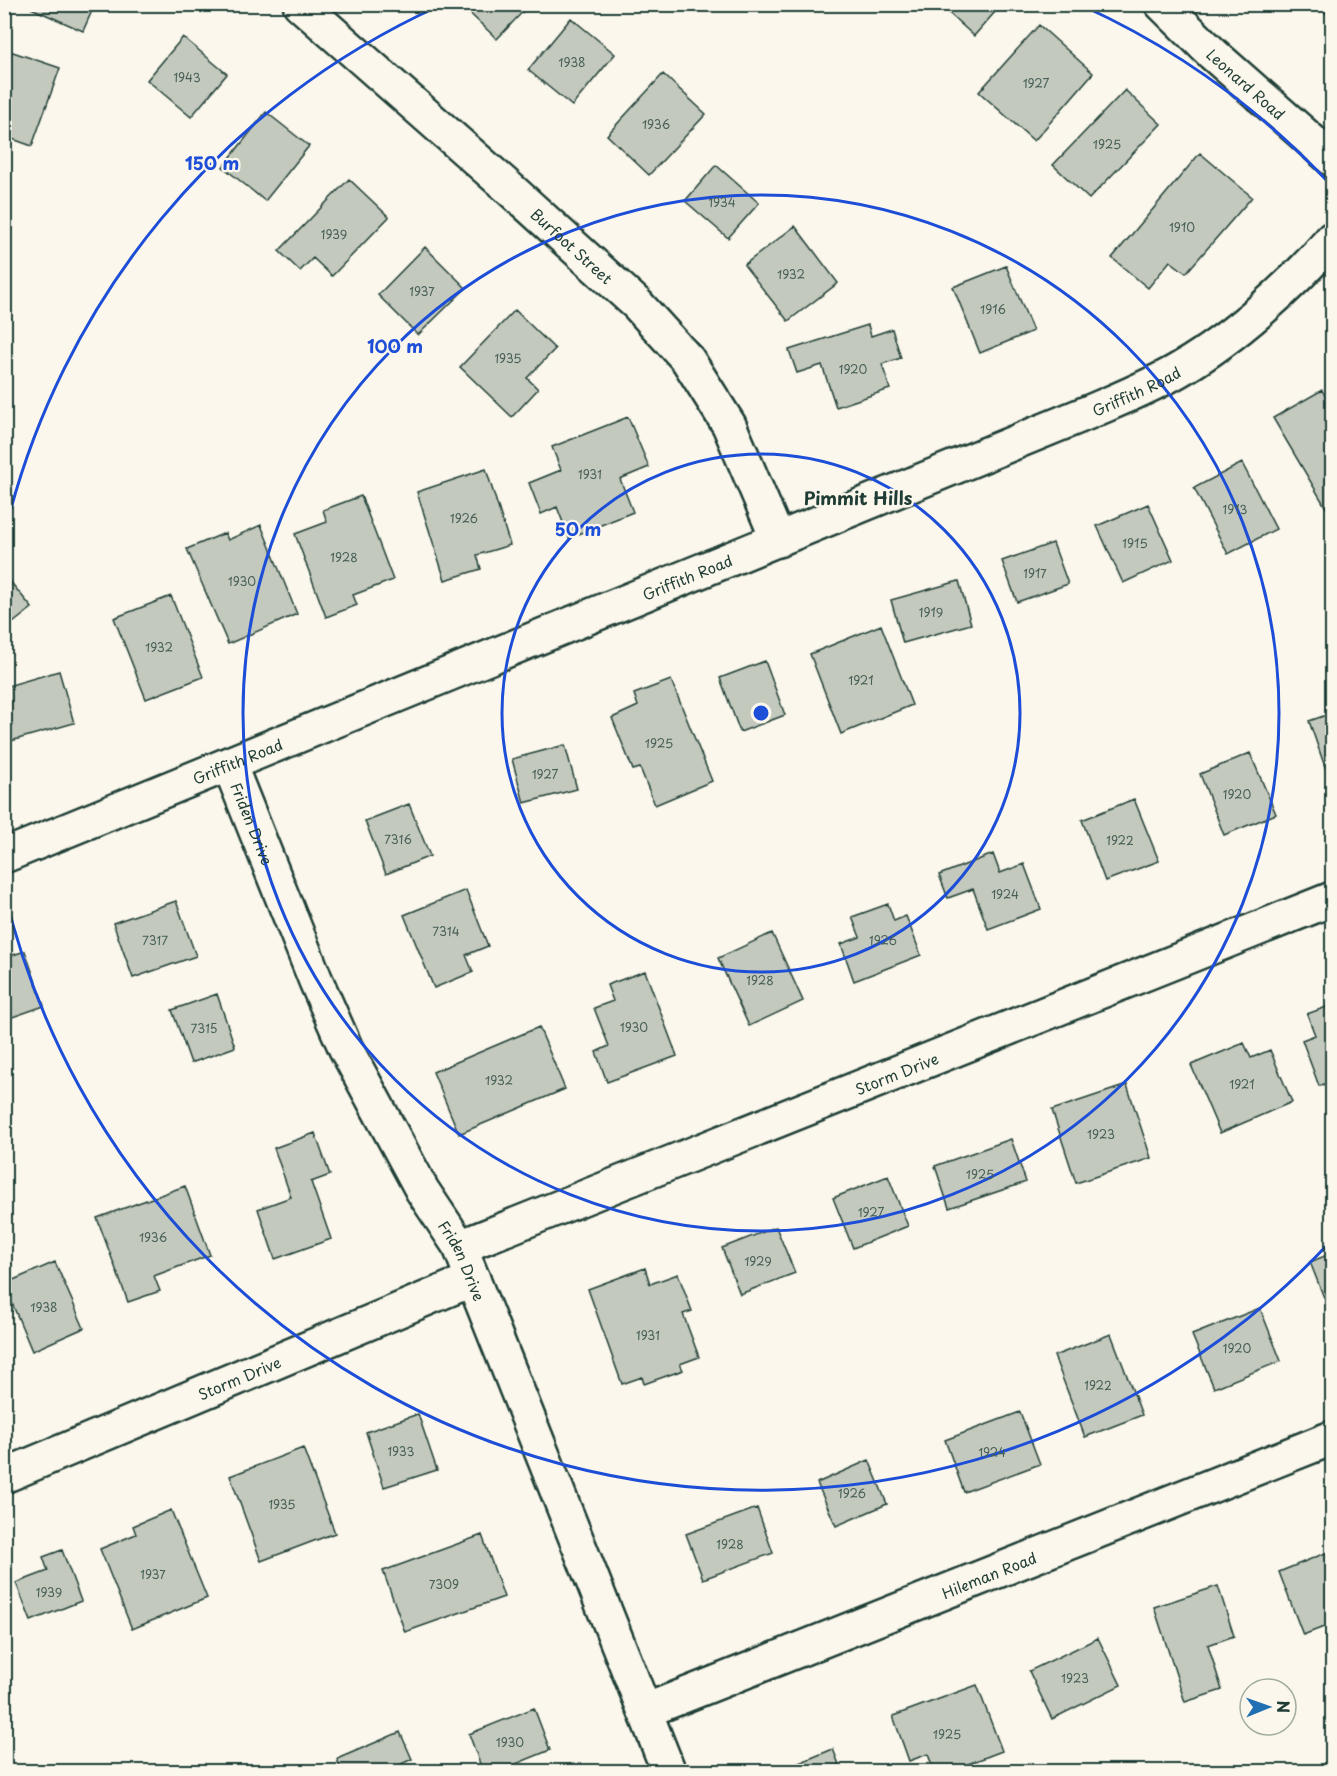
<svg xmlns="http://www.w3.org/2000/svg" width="1337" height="1776" font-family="'Playpen Sans',sans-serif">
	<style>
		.building { fill: #c4c9be; stroke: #1f3d34; stroke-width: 1.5 }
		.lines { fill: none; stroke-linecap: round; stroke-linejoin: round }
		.minor-casing { stroke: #1f3d34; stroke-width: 38 }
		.minor { stroke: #fbf7ec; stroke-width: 33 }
		.ring { fill: none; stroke: #1d4ed8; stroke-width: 3 }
		.labels { text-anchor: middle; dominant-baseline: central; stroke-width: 4.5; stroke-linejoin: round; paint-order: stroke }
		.number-label { font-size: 12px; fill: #486056 }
		.street-label { font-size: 15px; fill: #1f3d34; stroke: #fbf7ec }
		.quarter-label { font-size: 18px; font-weight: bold; fill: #1f3d34; stroke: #fbf7ec }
		.centre { fill: #1d4ed8; stroke: #fbf7ec; stroke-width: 3 }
		.ring-label { font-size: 18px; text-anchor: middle; font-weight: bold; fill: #1d4ed8; stroke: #fbf7ec; stroke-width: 4.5; stroke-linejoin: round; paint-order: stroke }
	</style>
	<rect width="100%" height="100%" fill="#fbf7ec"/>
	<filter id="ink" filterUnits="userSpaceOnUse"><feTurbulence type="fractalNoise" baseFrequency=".0167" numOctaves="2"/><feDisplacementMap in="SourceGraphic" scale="12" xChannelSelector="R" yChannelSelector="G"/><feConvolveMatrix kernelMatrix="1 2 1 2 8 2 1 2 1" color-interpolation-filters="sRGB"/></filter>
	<g filter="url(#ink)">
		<path class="building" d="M22,4H95L83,31Z
			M460,4H530L497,39Z
			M939,4H1002L974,36Z
			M1316,4H1332V19Z
			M571,18L615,54L572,106L528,70Z
			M1039,25L1093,73L1034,141L979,92Z
			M183,37L227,74L191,117L147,80Z
			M4,49L60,68L32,146L4,136Z
			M663,74L706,114L649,175L607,135Z
			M1125,90L1161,124L1089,199L1053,165Z
			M266,112L309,146L265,201L223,167Z
			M1200,153L1252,197L1186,273L1170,261L1148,288L1112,258Z
			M716,165L759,203L728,238L685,201Z
			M349,179L389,217L332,276L313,258L300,271L279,251Z
			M795,226L838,283L788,321L744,265Z
			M425,247L466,288L418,335L378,295Z
			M1006,266L1033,331L980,353L953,287Z
			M515,310L555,349L527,378L538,389L512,417L460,367Z
			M868,325L871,336L892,329L901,358L882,364L890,389L836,407L822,365L797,373L789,350Z
			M1322,390L1332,409V518L1273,418Z
			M628,417L649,467L620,479L633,512L569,538L557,507L541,514L529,483L561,470L552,447Z
			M1242,463L1276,529L1228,554L1194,488Z
			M486,469L510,545L477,555L481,569L445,580L417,492Z
			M361,496L393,580L353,595L357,605L326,617L295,534L327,522L323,510Z
			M1148,504L1173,560L1123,583L1097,526Z
			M261,525L297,614L228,644L187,549L225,533L228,540Z
			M1053,543L1068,584L1017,602L1002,561Z
			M4,574L32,608L4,630Z
			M959,581L971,624L903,643L891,600Z
			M171,596L203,677L146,699L114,618Z
			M881,625L912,705L841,734L810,654Z
			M765,661L785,715L740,732L720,678Z
			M59,671L74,723L4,743V687Z
			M671,680L712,781L655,805L640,768L633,770L612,718L638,706L634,694Z
			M1332,713V787L1309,721Z
			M565,745L577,789L524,803L512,759Z
			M1250,753L1276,814L1224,835L1200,774Z
			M1134,799L1159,861L1105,881L1082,820Z
			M409,804L430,856L386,874L365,821Z
			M993,854L1000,873L1024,864L1041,909L988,929L973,889L948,898L939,875Z
			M466,890L488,946L466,955L473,972L434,988L404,915Z
			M176,901L196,956L133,978L113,923Z
			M888,904L894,921L906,916L921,955L854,981L841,944L860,937L852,917Z
			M772,933L803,1001L749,1026L718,958Z
			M25,951L44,1006L4,1020V958Z
			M645,971L677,1056L607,1082L596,1052L609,1046L594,1008L613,1001L607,985Z
			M217,994L235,1047L191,1063L172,1010Z
			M1332,1005V1081L1319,1086L1302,1040L1315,1035L1307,1014Z
			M539,1027L565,1089L459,1134L433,1072Z
			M1244,1043L1251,1058L1270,1050L1292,1102L1220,1133L1191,1065Z
			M1127,1085L1151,1158L1076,1183L1052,1110Z
			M315,1133L330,1175L311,1182L331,1239L275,1259L258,1209L291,1197L274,1148Z
			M1011,1139L1026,1182L949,1208L935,1166Z
			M888,1176L908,1226L853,1248L833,1198Z
			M185,1186L210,1255L154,1276L160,1291L128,1302L97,1218Z
			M776,1227L795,1273L740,1294L722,1248Z
			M1332,1253V1318L1310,1262Z
			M55,1262L84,1328L32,1351L4,1284Z
			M645,1268L650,1284L678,1274L692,1311L683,1314L699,1357L680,1364L683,1370L644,1384L642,1377L622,1384L588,1289Z
			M1260,1308L1281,1361L1214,1388L1192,1335Z
			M1111,1334L1142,1415L1085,1437L1054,1356Z
			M1020,1412L1040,1464L964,1492L945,1440Z
			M418,1414L437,1470L384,1487L366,1432Z
			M303,1448L335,1533L261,1561L230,1476Z
			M869,1460L887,1504L836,1526L817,1483Z
			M757,1508L773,1553L703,1579L686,1534Z
			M171,1510L207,1598L132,1629L100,1549L136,1534L133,1526Z
			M482,1535L504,1597L405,1632L383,1571Z
			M62,1550L81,1601L31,1621L16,1583L48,1571L43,1557Z
			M1328,1552L1332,1565V1624L1303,1635L1279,1572Z
			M1218,1586L1234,1636L1208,1645L1222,1690L1185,1702L1154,1607Z
			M1098,1638L1121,1685L1052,1719L1029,1671Z
			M977,1685L1002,1751L947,1772H934L928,1754L909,1761L893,1716Z
			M534,1708L550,1750L496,1772H483L469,1734Z
			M400,1732L412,1759L401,1764L405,1772H342L337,1759Z
			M833,1749L842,1772H777Z"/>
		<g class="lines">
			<defs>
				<g id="minor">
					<path id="s1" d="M300,4L509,188L637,304L688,360L729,425L778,540"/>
					<path id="s2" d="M1162,4L1213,54L1332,159"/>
					<path id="s3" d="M229,764L316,981L346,1049L422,1190L460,1247L669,1772"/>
					<path id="s4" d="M4,856L1094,410C1124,397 1154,385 1182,368C1233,338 1294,284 1332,239"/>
					<path id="s5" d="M460,1247L1332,899"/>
					<path id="s6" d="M4,1476L473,1279"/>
					<path id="s7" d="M645,1711L1332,1438"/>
				</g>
			</defs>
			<use href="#minor" class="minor-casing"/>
			<use href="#minor" class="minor"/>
		</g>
	</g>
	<g class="ring">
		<circle cx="761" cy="713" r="259"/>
		<circle cx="761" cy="713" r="518"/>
		<path d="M1329 1243A777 777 0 0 1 5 894M5 532A777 777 0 0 1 439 6M1083 6A777 777 0 0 1 1329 183"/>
	</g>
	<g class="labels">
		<g class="number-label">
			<text x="572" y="62">1938</text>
			<text x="187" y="77">1943</text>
			<text x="1036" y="83">1927</text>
			<text x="656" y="124">1936</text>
			<text x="1107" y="144">1925</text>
			<text x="722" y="202">1934</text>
			<text x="1182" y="227">1910</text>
			<text x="334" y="234">1939</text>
			<text x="791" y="274">1932</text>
			<text x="422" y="291">1937</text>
			<text x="993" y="309">1916</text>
			<text x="508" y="358">1935</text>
			<text x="853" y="369">1920</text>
			<text x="590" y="474">1931</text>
			<text x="1235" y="509">1913</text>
			<text x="464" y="518">1926</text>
			<text x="1135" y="543">1915</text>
			<text x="344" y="557">1928</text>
			<text x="1035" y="573">1917</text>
			<text x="242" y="581">1930</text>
			<text x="931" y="612">1919</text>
			<text x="159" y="647">1932</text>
			<text x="861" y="680">1921</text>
			<text x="659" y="743">1925</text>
			<text x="545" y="774">1927</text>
			<text x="1237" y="794">1920</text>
			<text x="398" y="839">7316</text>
			<text x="1120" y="840">1922</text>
			<text x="1005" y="894">1924</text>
			<text x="446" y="931">7314</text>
			<text x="155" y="940">7317</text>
			<text x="883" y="940">1926</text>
			<text x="760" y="980">1928</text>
			<text x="634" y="1027">1930</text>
			<text x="204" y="1028">7315</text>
			<text x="499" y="1080">1932</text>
			<text x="1242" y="1084">1921</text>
			<text x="1101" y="1134">1923</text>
			<text x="980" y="1174">1925</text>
			<text x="871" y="1212">1927</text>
			<text x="153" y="1237">1936</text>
			<text x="758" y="1261">1929</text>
			<text x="44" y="1307">1938</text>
			<text x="648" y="1335">1931</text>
			<text x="1237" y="1348">1920</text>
			<text x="1098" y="1385">1922</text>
			<text x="401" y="1451">1933</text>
			<text x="992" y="1452">1924</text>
			<text x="852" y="1493">1926</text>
			<text x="282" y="1504">1935</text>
			<text x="730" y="1544">1928</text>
			<text x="153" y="1574">1937</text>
			<text x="444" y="1584">7309</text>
			<text x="49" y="1592">1939</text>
			<text x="1075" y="1678">1923</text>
			<text x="947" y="1734">1925</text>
			<text x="510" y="1742">1930</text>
		</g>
		<g class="street-label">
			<text stroke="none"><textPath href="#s2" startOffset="116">Leonard Road</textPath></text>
			<text stroke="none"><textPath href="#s1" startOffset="364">Burfoot Street</textPath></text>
			<text stroke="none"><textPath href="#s4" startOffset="1224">Griffith Road</textPath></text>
			<text stroke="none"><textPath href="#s4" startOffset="738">Griffith Road</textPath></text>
			<text stroke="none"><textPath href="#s4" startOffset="252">Griffith Road</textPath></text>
			<text stroke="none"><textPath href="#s3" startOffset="64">Friden Drive</textPath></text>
			<text stroke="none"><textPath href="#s5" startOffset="470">Storm Drive</textPath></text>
			<text stroke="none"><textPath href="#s3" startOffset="550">Friden Drive</textPath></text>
			<text stroke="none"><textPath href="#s6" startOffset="255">Storm Drive</textPath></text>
			<text stroke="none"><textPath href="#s7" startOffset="370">Hileman Road</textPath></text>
		</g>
		<g class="quarter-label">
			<text x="858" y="497">Pimmit Hills</text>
		</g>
	</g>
	<circle cx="761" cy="713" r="9" class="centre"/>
	<g class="ring-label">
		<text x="212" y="170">150 m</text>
		<text x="395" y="353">100 m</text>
		<text x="578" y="536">50 m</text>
	</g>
	<rect width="1337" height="1776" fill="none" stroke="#fbf7ec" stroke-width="24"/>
	<rect x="12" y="12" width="1313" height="1752" fill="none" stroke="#1f3d34" stroke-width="2" filter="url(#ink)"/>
	<g transform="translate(1268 1707) rotate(89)"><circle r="28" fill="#fbf7ec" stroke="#a3ada2" stroke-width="1.5"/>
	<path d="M0-4.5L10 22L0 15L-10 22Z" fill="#1f6fb2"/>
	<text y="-9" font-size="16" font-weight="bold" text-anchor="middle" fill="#1f3d34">N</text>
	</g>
</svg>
